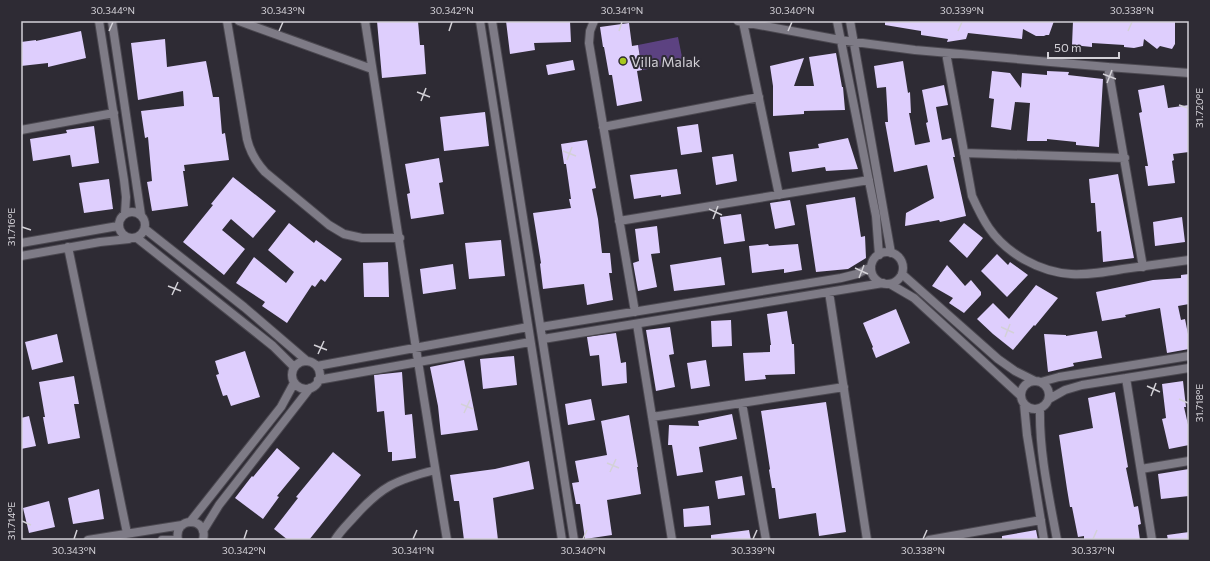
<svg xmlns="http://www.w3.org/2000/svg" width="1210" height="561" font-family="Commissioner,sans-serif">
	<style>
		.green { fill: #5c4281 }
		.building { fill: #decefd }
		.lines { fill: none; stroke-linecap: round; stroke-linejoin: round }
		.minor-casing { stroke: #4b4850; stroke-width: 10 }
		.minor { stroke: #7e7b86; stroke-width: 8 }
		.ticks { fill: none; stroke: #d3d1d7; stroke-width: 1.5 }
		.poi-dot { fill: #a7c81f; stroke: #2e2b34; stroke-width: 1.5 }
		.labels { text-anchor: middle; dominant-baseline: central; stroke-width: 4; stroke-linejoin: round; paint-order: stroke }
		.poi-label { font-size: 14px; fill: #d3d1d7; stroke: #2e2b34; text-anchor: start }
		.neatline { fill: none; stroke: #d3d1d7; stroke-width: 1.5 }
		.ticks-label { font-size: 10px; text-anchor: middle; fill: #d3d1d7 }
	</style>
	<rect width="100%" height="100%" fill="#2e2b34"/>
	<path class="green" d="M678,37L683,62L643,70L638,45Z"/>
	<path class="building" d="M377,21H418L420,45H424L426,74L382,78Z
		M506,21H570L571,42L534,43L535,50L510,54Z
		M885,21H1054L1049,35H1046L1044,36H1036L1023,29L1022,39L968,33L966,39L947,42L948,39L921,35V31L885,25Z
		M1073,21H1175V44L1172,49L1160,46L1157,49L1144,39L1143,46L1134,48L1124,47V45L1092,43V47L1072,45Z
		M629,23L632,46L638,45L642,70L637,71L642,101L617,106L612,75H609L604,47H603L600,27Z
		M81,31L86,58L48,67V63L21,66V42L36,40V41Z
		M165,39L167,67L206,61L213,97H219L222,134L225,133L229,160L184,165L185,171H183L188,206L152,211L147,182L152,181L148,137L145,138L141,111L184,106L183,91L138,100L131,43Z
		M836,53L842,87H843L845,110L804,111V114L773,116V86L770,66L804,58L794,86H814L809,57Z
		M573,60L575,70L548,75L546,65Z
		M903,61L908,93L910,92L911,113H909L915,145L930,142L926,123L928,122L922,90L944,85L948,105L936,107L942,140L951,138L955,157H953L966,216L940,222L939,220L905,226L906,213L934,198L927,165L894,172L885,122H888L886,87L877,88L874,66Z
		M992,71L1010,73L1021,88L1022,73L1047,75V71L1069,72L1068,75L1103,79L1099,147L1076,145V142L1047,139V141H1027L1030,103L1015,102L1011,130L991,127L994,99L989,98Z
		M1164,85L1168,108L1189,105V152L1173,154L1174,160L1172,161L1175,183L1148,186L1145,166H1148L1139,113L1142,112L1138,90Z
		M485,112L489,146L444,151L440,117Z
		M698,124L702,152L681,155L677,127Z
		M94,126L99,163L72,167L70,155L33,161L30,139L67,133L66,130Z
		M848,138L858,169L826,171L825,167L792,172L789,152L819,148L818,144Z
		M587,140L596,188L592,189L598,219L602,253H610L612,273H609L613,300L587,305L584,284L543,289L540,264L541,263L533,213L571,208L569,199H571L566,164H564L561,144Z
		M733,154L737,181L716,185L712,157Z
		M439,158L443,182L439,183L444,214L411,219L407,194L410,193L405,164Z
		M677,169L681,194L661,197V195L634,199L630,175Z
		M1118,174L1134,258L1103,262L1101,231L1097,232L1095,203H1091L1089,179Z
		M233,177L276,211L253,238L231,219L222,230L245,249L224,275L183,242L213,205L211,204Z
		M109,179L113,209L84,213L79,183Z
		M855,197L861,237L865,236L866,258L848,269L816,272L806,205Z
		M790,200L795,225L775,229L770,203Z
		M741,214L745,241L724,244L720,217Z
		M1182,217L1185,242L1155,246L1153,222Z
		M289,223L314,243L316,240L342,259L325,282L321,279L315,287L312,285L287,323L262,306L265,302L236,283L254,257L286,283L294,272L268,250Z
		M964,223L983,238L967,258L949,241Z
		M657,226L660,253L651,254L657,287L638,291L633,263L639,261L635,229Z
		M501,240L505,276L469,279L465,243Z
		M768,244L769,246L798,244L802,270L784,273V269L752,273L749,246Z
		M997,254L1008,265L1010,262L1028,275L1007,297L981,271Z
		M721,257L725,285L674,291L670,265Z
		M388,262L389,297H364L363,263Z
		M453,264L456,289L423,294L420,269Z
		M947,265L965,286L971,280L981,292V295L964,313L949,303L953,298L932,286Z
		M1189,274V304L1178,306L1181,320L1185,319L1189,339V349L1167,353L1160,308L1125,315L1126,317L1102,321L1096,292L1153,280L1181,278V275Z
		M1036,285L1058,298L1035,326L1034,325L1013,350L993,334L977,319L993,303L1009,319Z
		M896,309L910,343L876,358L872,348L873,347L863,323Z
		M787,311L792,344H794L795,374L765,375L766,379L745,381L743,353L770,352V345H771L767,314Z
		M731,320L732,346L712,347L711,321Z
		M670,327L674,354L669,355L675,387L656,391L646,330Z
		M1097,331L1102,358L1073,363L1074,366L1048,372L1044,334L1066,335V336Z
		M616,333L621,363L626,362L627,383L602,386L599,355L590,356L587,337Z
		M57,334L63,362L32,370L25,342Z
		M245,351L260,397L231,406L227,395L223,396L216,375L219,374L215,361Z
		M514,356L517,385L483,389L480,359Z
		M464,360L478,430L441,435L438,406L430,367Z
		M706,360L710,386L691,389L687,363Z
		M402,372L405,415L412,414L416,458L392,461V452H388L384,411L377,412L374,375Z
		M74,376L79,404H74L80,438L48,444L43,417H45L39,382Z
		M1183,381L1186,407H1184L1189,429V445L1169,449L1162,419L1166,418L1162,384Z
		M1115,392L1128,467L1126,468L1134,507L1138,506L1141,524L1138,525L1140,540H1084V536L1078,537L1072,507H1070L1067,489L1059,435L1093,428L1088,398Z
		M591,399L595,420L568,425L565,404Z
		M826,402L846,532L819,536L816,513L779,519L775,488H772L769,470L770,469L761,411Z
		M732,414L737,439L699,447L703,472L677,476L672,445H668L669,425L699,426L698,421Z
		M629,415L638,467H637L641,494L607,500L612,535L585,539L580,504H576L572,483L579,482L575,461L607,455L601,421Z
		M29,416L36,446L21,449V418Z
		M277,448L300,468L277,496L279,497L263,519L235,498L252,476L253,477Z
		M333,452L361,475L309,540H288L274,529L298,498L296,497Z
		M529,461L534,489L493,498L498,540H464L459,501H454L450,475L495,469Z
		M1189,469V496L1161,499L1158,474Z
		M742,476L745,495L718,499L715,481Z
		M99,489L104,519L73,524L68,498Z
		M49,501L55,527L29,533L23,508Z
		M709,506L711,525L684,527L683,509Z
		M749,530L751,540H711V535Z
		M1036,530L1038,540H1002V536Z
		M1189,532V540H1168L1167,535Z"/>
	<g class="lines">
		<defs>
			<path id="minor" d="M99,21L124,180L126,197L125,214
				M112,21L141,215
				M227,21L247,139C250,152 256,162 265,172L329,225L344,234L362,238H400
				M239,21L372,69
				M365,21C392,194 418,367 447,540
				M480,21L562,540
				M492,21L574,540
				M594,21L590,31L589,43L635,312
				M738,21L840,40L915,50L1108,67L1189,73
				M837,21L876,216L879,255
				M850,21L891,253
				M743,22L779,195
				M946,53L972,196C977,207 982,218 989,228C1007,254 1040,272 1071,274C1089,275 1106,272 1123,269C1145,266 1167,263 1189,260
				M1108,67L1143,267
				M603,127L759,97
				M21,130L114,113
				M964,153L1125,158
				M119 225a13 13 0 1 1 26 0a13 13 0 1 1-26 0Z
				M619,221L869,180
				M145,229L244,307L307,361
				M137,238L273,346L294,367
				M21,243L118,226
				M68,247L127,533
				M871 268a16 16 0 1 1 32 0a16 16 0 1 1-32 0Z
				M21,256L100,242L129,239
				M902,274L998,359L1015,371L1035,381
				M890,284L914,298L1021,396
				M829,292L867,540
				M637,324L672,540
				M541,327L841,278L857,274L871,267
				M543,339L883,283
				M292 375a14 14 0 1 1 28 0a14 14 0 1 1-28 0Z
				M317,366L528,327
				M1126,378L1152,540
				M318,380L530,342
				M1021 395a14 14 0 1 1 28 0a14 14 0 1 1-28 0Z
				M1041,382L1059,377L1189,356
				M1049,399L1065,390L1082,385L1189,368
				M742,403L766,540
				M1024,404L1027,435L1044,540
				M1040,408C1039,453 1049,496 1057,540
				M652,417L844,387
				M1141,469L1189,461
				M190,522L281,407L294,383
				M203,531L219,505L310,388
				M88,540L182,525
				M162,540H177
				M178,540C173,516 209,516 203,540
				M335,540C340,531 348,524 355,516C382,486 396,480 435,470
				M929,540L1041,520"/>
		</defs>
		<use href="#minor" class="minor-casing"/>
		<use href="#minor" class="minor"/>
	</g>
	<path class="ticks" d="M109,31L113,22M279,31L283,22M449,31L452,22M619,31L622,22M788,31L792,22M958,31L962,22M1128,31L1132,22M1103,74L1116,79M1107,83L1112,70M417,92L430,97M421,101L426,88M1179,105L1188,108M563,151L576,156M567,160L572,147M709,209L722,215M713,219L718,206M22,227L31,230M855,268L868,274M859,278L864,265M168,286L181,291M172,295L178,282M1001,327L1014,333M1005,337L1010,324M314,345L327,350M318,354L324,341M1147,386L1160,392M1151,396L1156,383M1179,399L1188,403M461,404L473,409M464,413L470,400M607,463L619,468M610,472L616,459M22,521L31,525M74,539L77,530M244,539L247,530M413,539L417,530M583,539L587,530M753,539L757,530M923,539L927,530M1093,539L1097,530"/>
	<circle class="poi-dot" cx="623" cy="61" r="4"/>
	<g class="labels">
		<g class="poi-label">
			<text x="631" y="61">Villa Malak</text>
		</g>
	</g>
	<rect width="1210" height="561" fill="none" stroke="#2e2b34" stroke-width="44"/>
	<path d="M1048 52v6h71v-6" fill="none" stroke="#d3d1d7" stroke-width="2"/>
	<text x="1054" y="52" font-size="12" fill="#d3d1d7" stroke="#2e2b34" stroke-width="3" paint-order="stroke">50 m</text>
	<rect x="22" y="22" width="1166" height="517" class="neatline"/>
	<g class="ticks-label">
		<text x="113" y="14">30.344°N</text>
		<text x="283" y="14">30.343°N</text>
		<text x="452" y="14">30.342°N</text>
		<text x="622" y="14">30.341°N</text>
		<text x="792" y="14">30.340°N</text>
		<text x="962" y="14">30.339°N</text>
		<text x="1132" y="14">30.338°N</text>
		<text transform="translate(1199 108) rotate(-90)" y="4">31.720°E</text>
		<text transform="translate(11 227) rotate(-90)" y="4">31.716°E</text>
		<text transform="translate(1199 403) rotate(-90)" y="4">31.718°E</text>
		<text transform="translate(11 521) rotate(-90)" y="4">31.714°E</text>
		<text x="74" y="554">30.343°N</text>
		<text x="244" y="554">30.342°N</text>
		<text x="413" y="554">30.341°N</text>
		<text x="583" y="554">30.340°N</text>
		<text x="753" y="554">30.339°N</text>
		<text x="923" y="554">30.338°N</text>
		<text x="1093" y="554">30.337°N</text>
	</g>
</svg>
